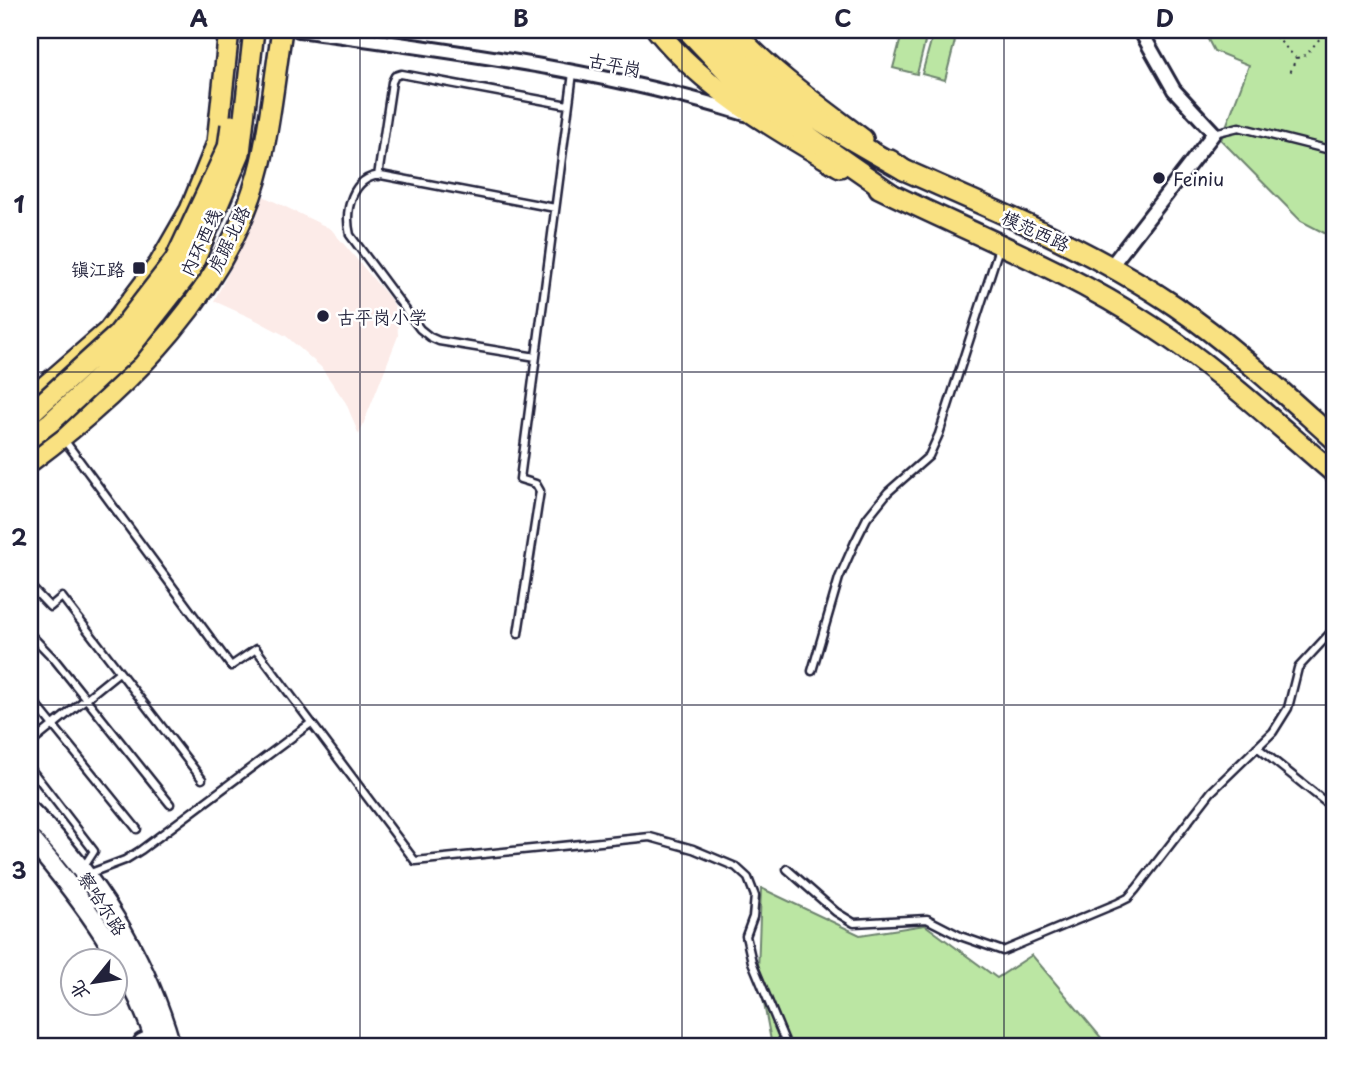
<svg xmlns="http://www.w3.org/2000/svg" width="1364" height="1076" font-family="'Playpen Sans','LXGW WenKai TC',sans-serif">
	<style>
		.built { fill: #fcebe8 }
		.green { fill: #bbe6a3; stroke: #6e846f; stroke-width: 2 }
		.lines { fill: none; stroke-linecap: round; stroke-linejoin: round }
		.service-casing { stroke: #22223b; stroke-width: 11 }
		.minor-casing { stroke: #22223b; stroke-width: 18 }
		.secondary-casing { stroke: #22223b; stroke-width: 23 }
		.primary-casing { stroke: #22223b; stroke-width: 24 }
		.trunk-casing { stroke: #22223b; stroke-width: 24 }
		.path { stroke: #22223b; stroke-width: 2; stroke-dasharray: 2 5; stroke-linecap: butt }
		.service { stroke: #fff; stroke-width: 6 }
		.minor { stroke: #fff; stroke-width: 12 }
		.secondary { stroke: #fff; stroke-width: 18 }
		.primary { stroke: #f9e181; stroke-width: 19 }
		.trunk { stroke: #f9e181; stroke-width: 19 }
		.trunk-bridge-casing { stroke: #22223b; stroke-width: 24; stroke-linecap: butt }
		.trunk-bridge { stroke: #f9e181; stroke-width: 19 }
		.grid { fill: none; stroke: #22223b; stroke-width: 2; stroke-opacity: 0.55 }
		.poi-dot { fill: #22223b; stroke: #fff; stroke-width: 2.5 }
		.labels { text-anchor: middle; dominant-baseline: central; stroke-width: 5; stroke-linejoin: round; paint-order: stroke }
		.street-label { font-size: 18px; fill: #22223b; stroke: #fff }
		.poi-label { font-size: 18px; fill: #22223b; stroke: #fff; text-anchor: start }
		.neatline { fill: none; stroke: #22223b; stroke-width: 2.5 }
		.grid-label { font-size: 23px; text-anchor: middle; font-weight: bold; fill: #22223b }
	</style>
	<rect width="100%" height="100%" fill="#fff"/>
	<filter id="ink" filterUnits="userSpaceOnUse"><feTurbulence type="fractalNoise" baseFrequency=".0143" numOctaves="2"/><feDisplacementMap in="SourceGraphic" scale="14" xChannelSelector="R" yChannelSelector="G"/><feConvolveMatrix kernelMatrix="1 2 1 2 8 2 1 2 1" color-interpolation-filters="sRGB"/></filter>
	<g filter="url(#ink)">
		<path class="built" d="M261,195L331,229L392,301L397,313L398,336L359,435L346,403L321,367L286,336L256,320L214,301L242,246Z"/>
		<path class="green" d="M903,30H928L917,74L893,68Z
			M934,30L957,33L945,80L922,74Z
			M1203,30H1334V238L1301,221L1221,140L1249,65L1214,51Z
			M761,888L860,935L925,925L997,978L1032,955L1108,1046H772L758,972Z"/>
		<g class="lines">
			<defs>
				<path id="service" d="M1214,133L1239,127L1334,151
					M378,176L392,82L395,76L401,74L568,105
					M536,357L439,341L430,337L420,329L350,235C344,210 352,177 381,175L555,208
					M65,441L231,666L256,649L415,861L650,837L693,849L736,867L748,878L755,896L753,917L746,936L752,962L787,1046
					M30,586L50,607L62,597L202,779
					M30,634L55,660L170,804
					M518,634L540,491L536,484L520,479L573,73
					M812,671L839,578L855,542L867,518L888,492L929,456L939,434L999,248
					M30,697L137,829
					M30,744L119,672
					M1257,747L1334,809
					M30,768L94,851L83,868
					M787,869L836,912L854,923L927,919L960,936L1003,951L1118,903L1128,898L1136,889L1211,792L1273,732L1288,708L1298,668L1334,629
					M88,874L125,860L141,850L311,723"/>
				<path id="minor" d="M299,30C448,51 601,69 745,114
					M1111,266L1214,133L1174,90L1140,30
					M143,1046L141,1041L160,1032"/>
				<path id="secondary" d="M30,811C95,876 146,957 171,1046
					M30,838C83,900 132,966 157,1046"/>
				<path id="primary" d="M657,30C706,90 775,129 840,167
					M733,30C771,72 818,105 863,139
					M890,160L904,170C997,211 1091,249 1175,306C1232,345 1283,393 1334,439
					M879,188C971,233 1067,270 1153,327C1218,369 1275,423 1334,473
					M30,399L108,331L159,264L190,210L217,143L229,30
					M30,462C130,387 231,288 261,162C271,119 275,73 282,30"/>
				<path id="trunk" d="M687,30L732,77L764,105L892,194
					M709,30C763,91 834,131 904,170"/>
			</defs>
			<use href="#service" class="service-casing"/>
			<use href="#minor" class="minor-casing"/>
			<use href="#secondary" class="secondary-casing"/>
			<use href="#primary" class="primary-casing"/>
			<use href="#trunk" class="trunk-casing"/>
			<path class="path" d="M1275,30V36L1296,58L1289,76
				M1297,58L1306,55L1321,37L1319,30"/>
			<use href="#service" class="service"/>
			<use href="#minor" class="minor"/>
			<use href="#secondary" class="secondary"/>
			<use href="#primary" class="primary"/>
			<use href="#trunk" class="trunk"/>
			<defs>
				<path id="trunk-bridge" d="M30,414L117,335L175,260L228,147L231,125
					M30,438L51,422L127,351L190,271L240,153L254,30"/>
			</defs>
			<use href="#trunk-bridge" class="trunk-bridge-casing"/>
			<use href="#trunk-bridge" class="trunk-bridge"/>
		</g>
	</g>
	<path class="grid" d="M360,30V1046M682,30V1046M1004,30V1046M30,372H1334M30,705H1334"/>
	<g class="poi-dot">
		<circle cx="1159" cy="178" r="7"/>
		<rect x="132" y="261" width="14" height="14" rx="3.5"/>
		<circle cx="323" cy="316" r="7"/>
	</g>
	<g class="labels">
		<g class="street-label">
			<text transform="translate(615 64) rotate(12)">古平岗</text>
			<text transform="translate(1036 230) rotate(25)">模范西路</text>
			<text transform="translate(228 239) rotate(-64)">虎踞北路</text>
			<text transform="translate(200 242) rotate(-65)">内环西线</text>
			<text transform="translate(103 903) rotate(57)">察哈尔路</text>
		</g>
		<g class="poi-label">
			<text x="1173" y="178">Feiniu</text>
			<text x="125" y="268" text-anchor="end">镇江路</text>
			<text x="337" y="316">古平岗小学</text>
		</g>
	</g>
	<rect width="1364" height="1076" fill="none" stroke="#fff" stroke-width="77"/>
	<g transform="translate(94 982) rotate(240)"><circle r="33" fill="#ffffff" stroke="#a7a7b1" stroke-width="2"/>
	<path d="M0-5L12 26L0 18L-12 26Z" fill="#22223b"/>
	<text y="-10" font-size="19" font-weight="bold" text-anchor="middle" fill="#22223b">北</text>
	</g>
	<rect x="38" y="38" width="1288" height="1000" class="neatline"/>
	<g class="grid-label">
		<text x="199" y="27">A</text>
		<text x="521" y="27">B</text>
		<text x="843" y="27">C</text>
		<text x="1165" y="27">D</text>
		<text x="19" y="213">1</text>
		<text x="19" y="546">2</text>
		<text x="19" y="879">3</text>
	</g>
</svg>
